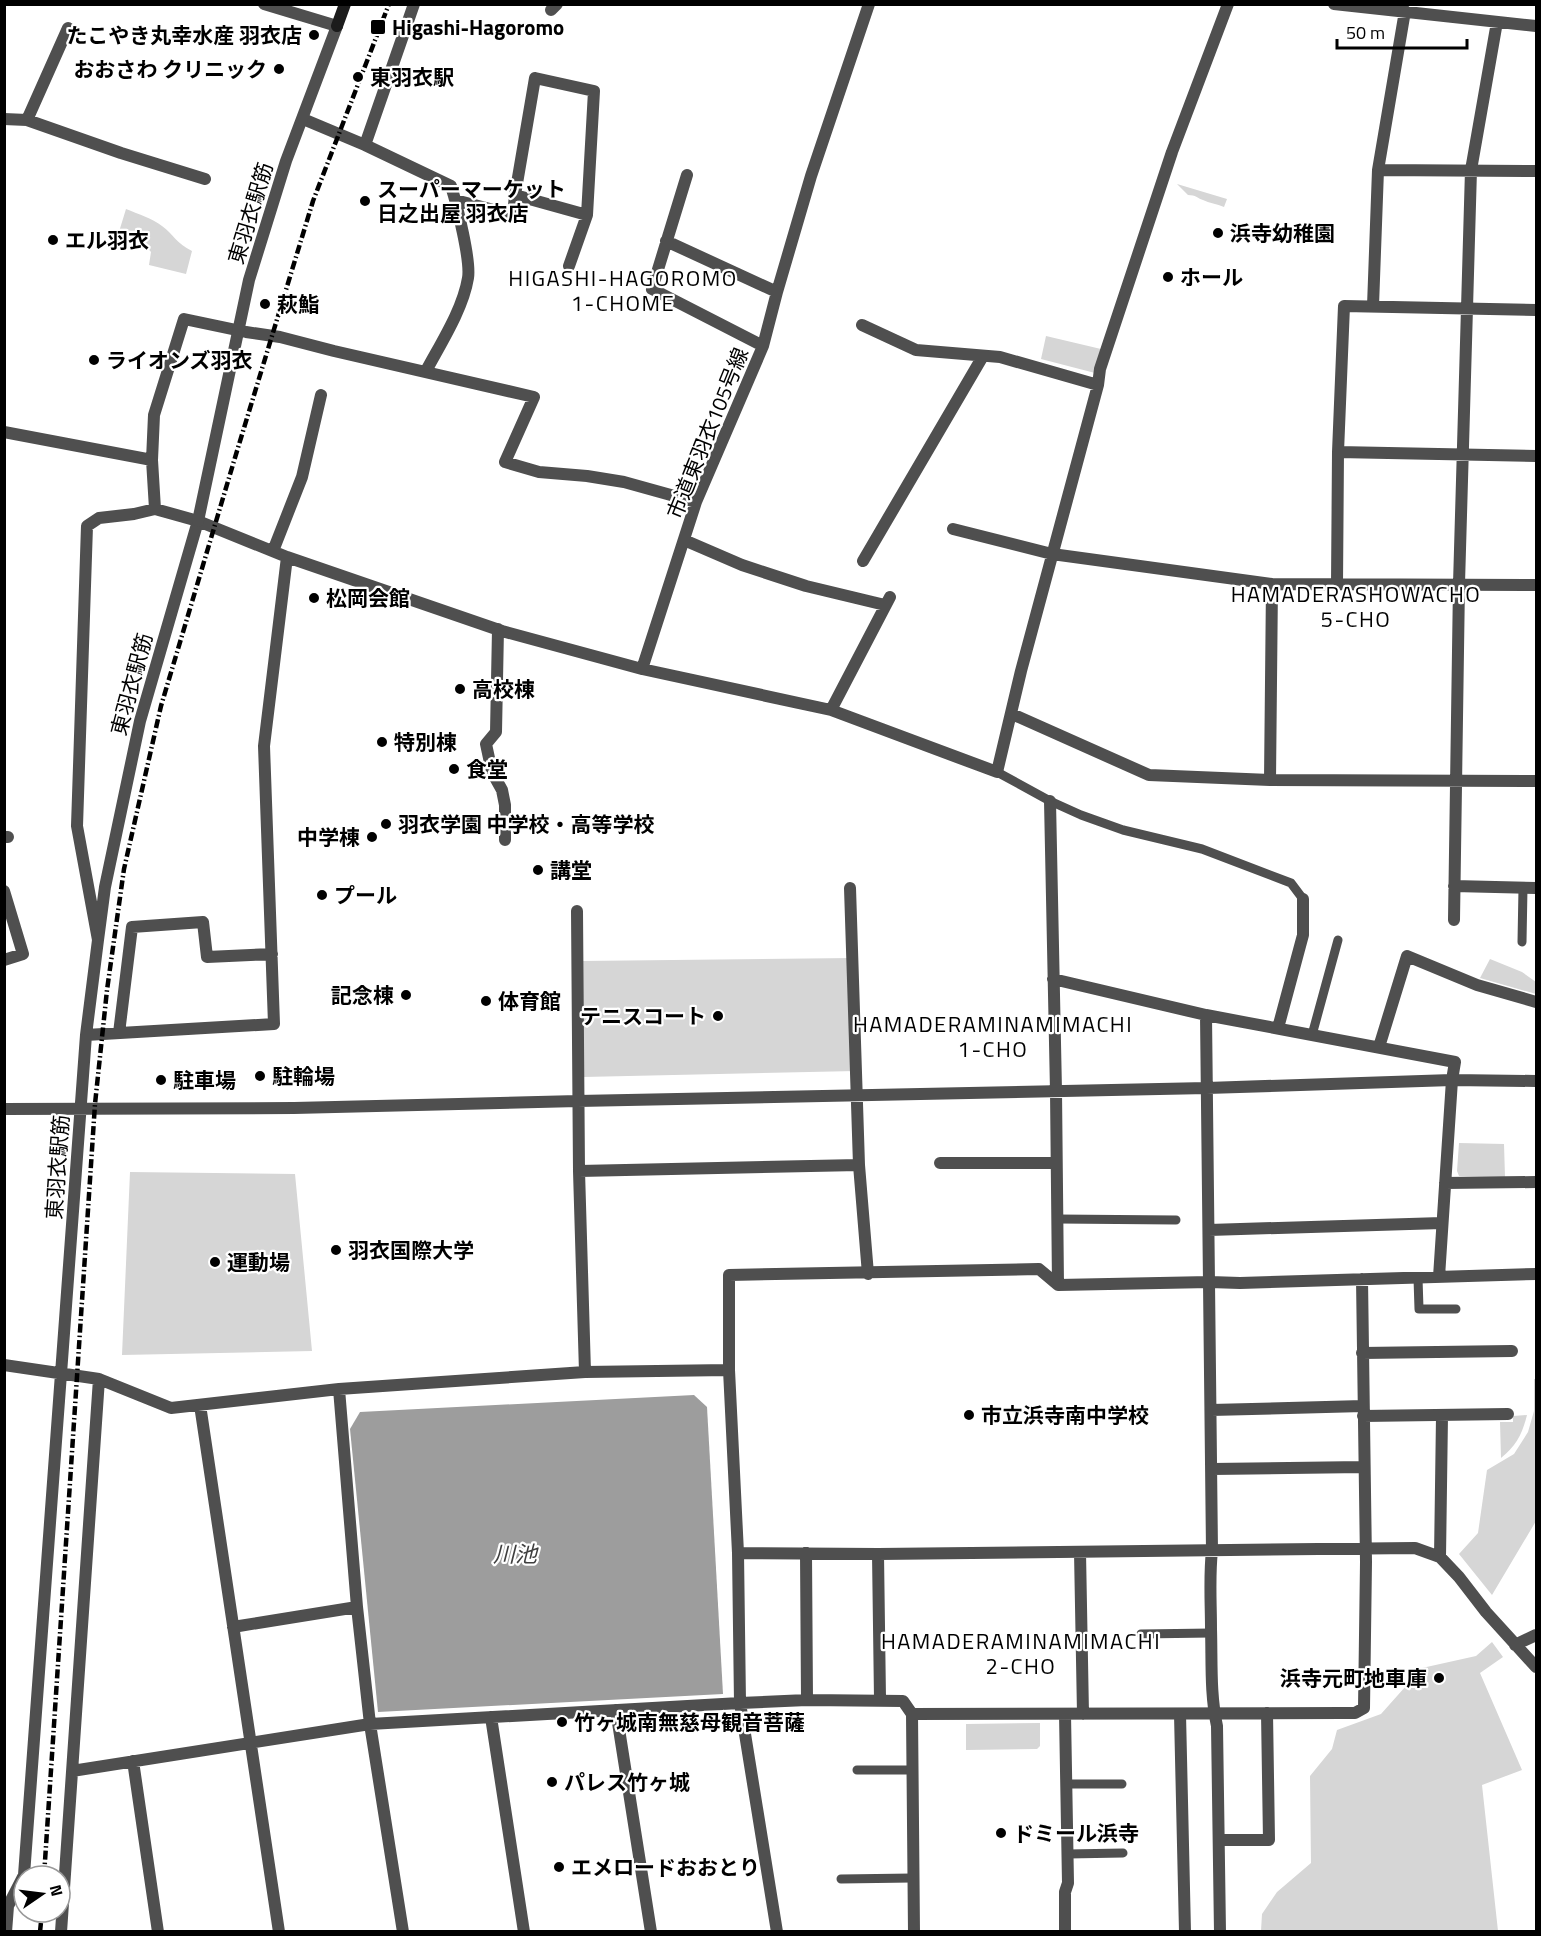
<svg xmlns="http://www.w3.org/2000/svg" width="1541" height="1936" font-family="'Titillium Web','Noto Sans JP',sans-serif">
	<style>
		.green { fill: #d6d6d6 }
		.water { fill: #9d9d9d }
		.lines { fill: none; stroke-linecap: round; stroke-linejoin: round }
		.service { stroke: #4f4f4f; stroke-width: 9 }
		.minor { stroke: #4f4f4f; stroke-width: 12 }
		.tertiary { stroke: #4f4f4f; stroke-width: 12 }
		.secondary { stroke: #1c1c1c; stroke-width: 12 }
		.rail { stroke: #000; stroke-width: 4.5; stroke-dasharray: 9 3 1.5 3; stroke-linecap: butt }
		.poi-dot { fill: #000; stroke: #fff; stroke-width: 2 }
		.labels { text-anchor: middle; dominant-baseline: central; stroke-width: 4.5; stroke-linejoin: round; paint-order: stroke }
		.poi-label { font-size: 21px; font-weight: bold; fill: #000; stroke: #fff; text-anchor: start }
		.street-label { font-size: 21px; fill: #000; stroke: #fff }
		.neighbourhood-label { font-size: 22px; letter-spacing: 1.5px; fill: #000; stroke: #fff }
		.water-label { font-size: 22px; font-style: italic; fill: #3e3e3e; stroke: #fff }
	</style>
	<rect width="100%" height="100%" fill="#fff"/>
	<path class="green" d="M1177,184L1227,199L1224,207C1217,204 1209,203 1203,200C1197,198 1196,195 1188,195Z
		M126,209C138,214 152,218 162,226C174,235 176,243 192,251L186,274L149,265L151,252L138,237L118,235Z
		M1046,336L1101,349L1095,373L1041,359Z
		M852,958L856,1071L583,1077L581,961Z
		M1490,959L1522,972L1536,982V994L1480,978Z
		M1459,1143L1504,1144L1505,1177L1459,1176L1457,1171Z
		M130,1172L295,1174L312,1351L122,1355Z
		M1534,1379H1536V1521L1492,1595L1459,1554L1478,1533L1487,1470L1514,1454L1528,1432L1534,1411Z
		M1527,1415C1522,1435 1516,1446 1501,1458L1500,1422H1513V1416Z
		M1492,1642L1503,1657L1480,1673L1522,1770L1482,1785L1498,1931H1261L1262,1914L1277,1892L1311,1863L1310,1776L1332,1749L1337,1730L1381,1714L1422,1668L1476,1656Z
		M1040,1723V1746L1037,1749L966,1750V1724Z"/>
	<path class="water" d="M694,1395L707,1407L723,1694L378,1712L350,1429L360,1412Z"/>
	<g class="lines">
		<path class="service" d="M997,772L1050,801L1081,815L1123,830L1202,849L1291,883L1303,899
			M1522,942L1523,888
			M1312,1035L1338,940
			M1058,1219L1176,1220
			M1418,1278L1419,1309H1456
			M1141,1634L1211,1633
			M857,1770H912
			M1067,1784H1122
			M1068,1854L1123,1853
			M841,1879L912,1878"/>
		<path class="minor" d="M264,4L337,26
			M414,4L365,145L451,186C457,205 471,261 468,278C463,309 441,343 426,371
			M1334,4L1536,26
			M551,10L557,4
			M4,119L27,120L121,153L205,179
			M303,119L365,145
			M27,120L68,28
			M1378,170L1536,171
			M687,175L652,289L763,346
			M515,195L587,215
			M455,200L513,215L515,195L535,78L594,91L587,215L569,266
			M666,241L777,292
			M1373,306L1378,170L1405,11
			M862,325L916,350L1000,357L1098,385
			M4,432L152,460L155,509
			M1338,452L1536,456
			M152,460L154,415L184,319L246,332L280,337L334,351L534,397L505,462L539,472L587,476L624,482L696,502
			M953,529L1052,554L1272,584L1536,585
			M684,540L742,565L806,586L885,605
			M273,551L302,477L321,395
			M863,561L983,356
			M1337,584L1338,452L1344,306L1536,310
			M498,629L496,732L486,744L492,772L502,790L505,805V840
			M642,669L696,502L763,346L777,292L811,176L869,4
			M831,710L890,597
			M1012,714L1149,775L1270,780L1536,781
			M1270,780L1272,584
			M1050,801L1056,1091L1058,1285
			M4,837H8
			M1454,886L1536,888
			M850,888L859,1165L868,1274
			M4,891L23,954L4,960
			M577,911L579,1171L585,1372
			M1454,920L1459,584L1471,170L1497,22
			M98,940L77,826L87,526L99,518L134,514L155,509L198,521L287,557L502,631L642,669L831,710L997,772L1021,671L1098,385L1100,369L1172,152L1228,4
			M1053,979L1206,1015L1455,1062L1452,1080L1439,1277
			M1206,1015L1212,1551C1209,1576 1211,1603 1211,1629C1212,1661 1210,1694 1217,1726L1220,1932
			M1278,1028L1303,935V899
			M119,1033L132,927L203,922L207,957L272,954
			M86,1035L274,1024L264,746L287,557
			M1379,1047L1407,956L1477,985L1536,1002
			M4,1109L294,1108L578,1101L1207,1088L1452,1080L1536,1081
			M940,1163H1056
			M579,1171L859,1165
			M1445,1183L1536,1182
			M1209,1230L1442,1223
			M1362,1353L1512,1351
			M4,1365L99,1379L171,1408L339,1389L585,1372L729,1370
			M339,1389L357,1607L370,1724L403,1932
			M200,1405L279,1932
			M1211,1410L1363,1406
			M1363,1416L1508,1414
			M1212,1469L1363,1467
			M1080,1552L1083,1714
			M738,1553L878,1554L1415,1548L1440,1557L1459,1577L1486,1612L1536,1667
			M806,1553L807,1700
			M878,1554L880,1699
			M1440,1557L1442,1416
			M233,1627L357,1607
			M1515,1645L1536,1635
			M616,1710L651,1932
			M912,1714L1342,1713H1355L1364,1708L1366,1562L1362,1279
			M1180,1714L1185,1932
			M491,1717L524,1932
			M133,1761L158,1932
			M72,1771L370,1724L740,1703L807,1700L903,1701L912,1714L914,1932
			M1219,1840H1269L1267,1713
			M6,1932L8,1906L24,1875L86,1035L98,940L105,887L140,721L198,521
			M61,1932L99,1379
			M777,1932L740,1703L738,1553L729,1370V1275L1039,1269L1058,1285L1210,1282L1240,1283L1536,1274
			M1065,1932V1892L1068,1883L1065,1714"/>
		<path class="tertiary" d="M198,521L249,280L286,161L337,26"/>
		<path class="secondary" d="M337,26L345,4"/>
		<path class="rail" d="M44,1876L95,1104L107,990L124,869L161,706L237,451L313,201L389,4
			M40,1932L42,1912"/>
	</g>
	<g class="poi-dot">
		<rect x="370" y="19" width="16" height="16" rx="3"/>
		<circle cx="314" cy="35" r="6"/>
		<circle cx="279" cy="69" r="6"/>
		<circle cx="358" cy="77" r="6"/>
		<circle cx="365" cy="201" r="6"/>
		<circle cx="1218" cy="233" r="6"/>
		<circle cx="53" cy="240" r="6"/>
		<circle cx="1168" cy="277" r="6"/>
		<circle cx="265" cy="304" r="6"/>
		<circle cx="94" cy="360" r="6"/>
		<circle cx="314" cy="598" r="6"/>
		<circle cx="460" cy="689" r="6"/>
		<circle cx="382" cy="742" r="6"/>
		<circle cx="454" cy="769" r="6"/>
		<circle cx="386" cy="824" r="6"/>
		<circle cx="372" cy="837" r="6"/>
		<circle cx="538" cy="870" r="6"/>
		<circle cx="322" cy="895" r="6"/>
		<circle cx="406" cy="995" r="6"/>
		<circle cx="486" cy="1001" r="6"/>
		<circle cx="718" cy="1016" r="6"/>
		<circle cx="260" cy="1076" r="6"/>
		<circle cx="161" cy="1080" r="6"/>
		<circle cx="336" cy="1250" r="6"/>
		<circle cx="215" cy="1262" r="6"/>
		<circle cx="969" cy="1415" r="6"/>
		<circle cx="1439" cy="1678" r="6"/>
		<circle cx="562" cy="1722" r="6"/>
		<circle cx="552" cy="1782" r="6"/>
		<circle cx="1001" cy="1833" r="6"/>
		<circle cx="559" cy="1867" r="6"/>
	</g>
	<g class="labels">
		<g class="poi-label">
			<text x="392" y="27">Higashi-Hagoromo</text>
			<text x="302" y="35" text-anchor="end">たこやき丸幸水産 羽衣店</text>
			<text x="267" y="69" text-anchor="end">おおさわ クリニック</text>
			<text x="370" y="77">東羽衣駅</text>
			<text x="377" y="189">スーパーマーケット<tspan x="377" dy="24">日之出屋 羽衣店</tspan></text>
			<text x="1230" y="233">浜寺幼稚園</text>
			<text x="65" y="240">エル羽衣</text>
			<text x="1180" y="277">ホール</text>
			<text x="277" y="304">萩鮨</text>
			<text x="106" y="360">ライオンズ羽衣</text>
			<text x="326" y="598">松岡会館</text>
			<text x="472" y="689">高校棟</text>
			<text x="394" y="742">特別棟</text>
			<text x="466" y="769">食堂</text>
			<text x="398" y="824">羽衣学園 中学校・高等学校</text>
			<text x="360" y="837" text-anchor="end">中学棟</text>
			<text x="550" y="870">講堂</text>
			<text x="334" y="895">プール</text>
			<text x="394" y="995" text-anchor="end">記念棟</text>
			<text x="498" y="1001">体育館</text>
			<text x="706" y="1016" text-anchor="end">テニスコート</text>
			<text x="272" y="1076">駐輪場</text>
			<text x="173" y="1080">駐車場</text>
			<text x="348" y="1250">羽衣国際大学</text>
			<text x="227" y="1262">運動場</text>
			<text x="981" y="1415">市立浜寺南中学校</text>
			<text x="1427" y="1678" text-anchor="end">浜寺元町地車庫</text>
			<text x="574" y="1722">竹ヶ城南無慈母観音菩薩</text>
			<text x="564" y="1782">パレス竹ヶ城</text>
			<text x="1013" y="1833">ドミール浜寺</text>
			<text x="571" y="1867">エメロードおおとり</text>
		</g>
		<g class="street-label">
			<text transform="translate(250 213) rotate(-73)">東羽衣駅筋</text>
			<text transform="translate(707 433) rotate(-68)">市道東羽衣105号線</text>
			<text transform="translate(131 684) rotate(-75)">東羽衣駅筋</text>
			<text transform="translate(57 1167) rotate(-86)">東羽衣駅筋</text>
		</g>
		<g class="neighbourhood-label">
			<text x="623" y="278">HIGASHI-HAGOROMO<tspan x="623" dy="25">1-CHOME</tspan></text>
			<text x="1356" y="594">HAMADERASHOWACHO<tspan x="1356" dy="25">5-CHO</tspan></text>
			<text x="993" y="1024">HAMADERAMINAMIMACHI<tspan x="993" dy="25">1-CHO</tspan></text>
			<text x="1021" y="1641">HAMADERAMINAMIMACHI<tspan x="1021" dy="25">2-CHO</tspan></text>
		</g>
		<g class="water-label">
			<text x="515" y="1554">川池</text>
		</g>
	</g>
	<rect width="1541" height="1936" fill="none" stroke="#000000" stroke-width="12"/>
	<g transform="translate(42 1894) rotate(76)"><circle r="28" fill="#ffffff" stroke="#999999" stroke-width="1.5"/>
	<path d="M0-4.5L10 22L0 15L-10 22Z" fill="#000000"/>
	<text y="-9" font-size="16" font-weight="bold" text-anchor="middle" fill="#000000">N</text>
	</g>
	<path d="M1337 39v9h130v-9" fill="none" stroke="#000000" stroke-width="3"/>
	<text x="1346" y="39" font-size="18" fill="#000000" stroke="#ffffff" stroke-width="4.5" paint-order="stroke">50 m</text>
</svg>
